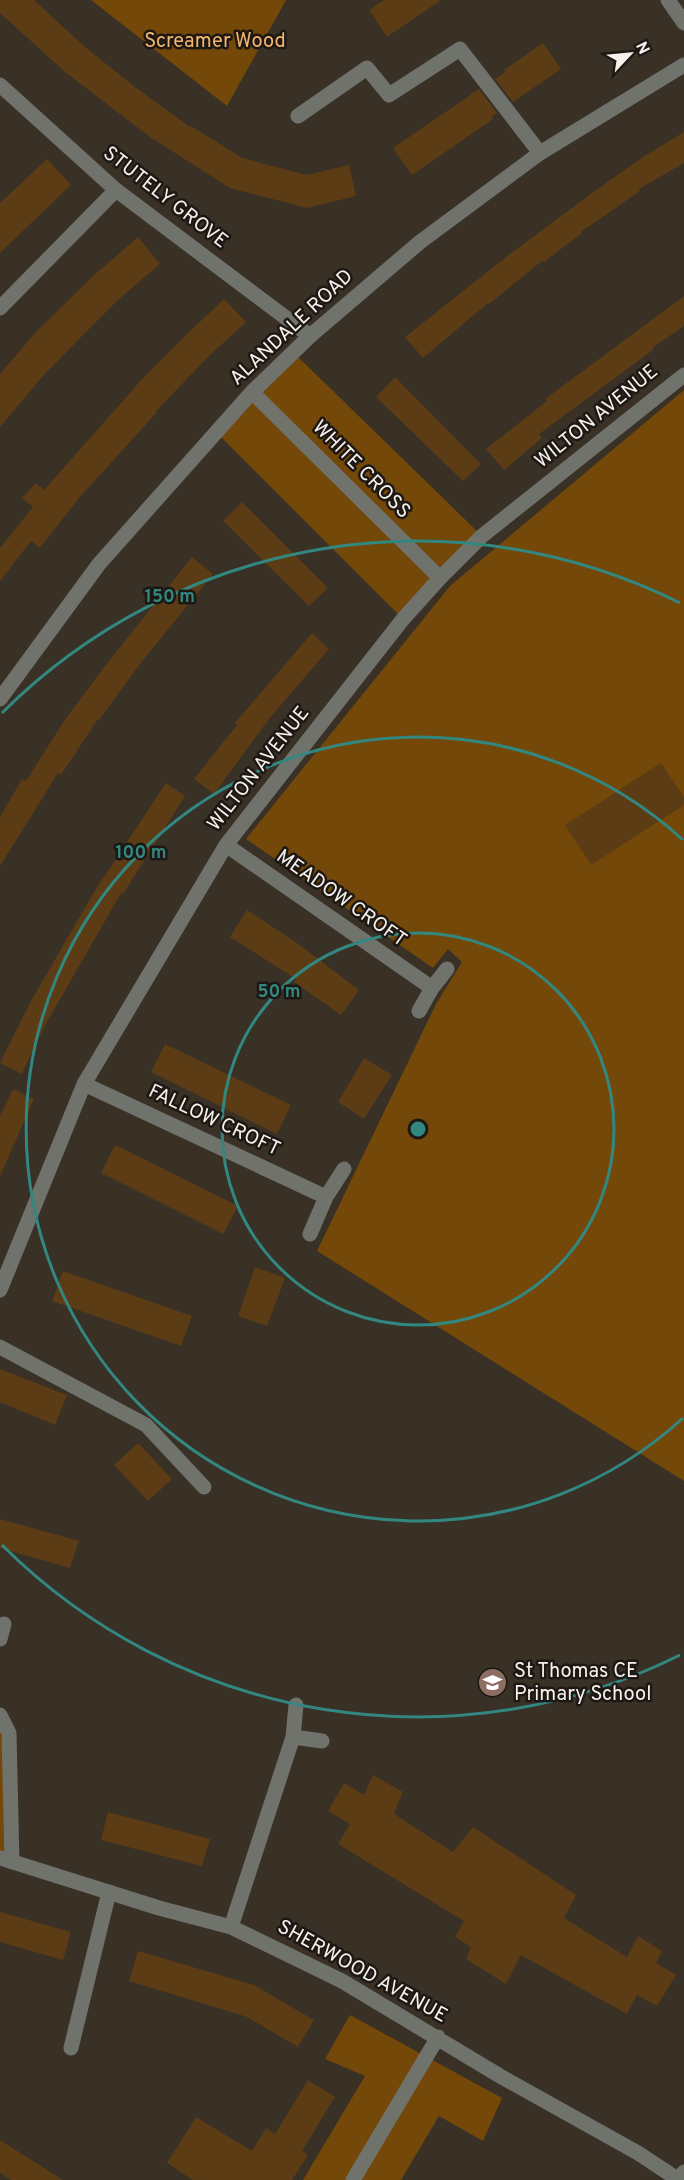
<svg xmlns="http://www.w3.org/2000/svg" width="684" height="2180" font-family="Overpass,sans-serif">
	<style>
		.green { fill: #734809 }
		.building { fill: #5c3c14 }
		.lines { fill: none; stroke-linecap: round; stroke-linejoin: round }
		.service { stroke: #70726c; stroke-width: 15 }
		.minor { stroke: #70726c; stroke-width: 15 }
		.ring { fill: none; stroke: #328881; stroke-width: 3 }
		.labels { text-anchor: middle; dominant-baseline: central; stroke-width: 5; stroke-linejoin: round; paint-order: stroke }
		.park-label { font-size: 20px; fill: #f5b66c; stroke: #1d1814 }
		.street-label { font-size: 20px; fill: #f7f1eb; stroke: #1d1814 }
		.poi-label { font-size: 20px; fill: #f7f1eb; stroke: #1d1814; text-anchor: start }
		.centre { fill: #328881; stroke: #1d1814; stroke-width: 3 }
		.ring-label { font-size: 18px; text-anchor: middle; font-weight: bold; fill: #328881; stroke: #1d1814; stroke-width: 5; stroke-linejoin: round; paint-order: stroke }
	</style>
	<rect width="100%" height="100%" fill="#393026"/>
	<path class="green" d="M91,0H286L227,106Z
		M294,353L482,536L403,619L216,432Z
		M684,390V1481L317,1251L436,1004L462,962L448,949L433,968L246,839L450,586Z
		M0,1715L12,1862L0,1858Z
		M350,2015L502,2098L483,2141L439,2116L401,2180H303L365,2076L325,2059Z"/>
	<path class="building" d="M0,0H34L85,47L135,87L190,127L191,126L242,158L307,175L349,165L356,196L307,208L230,188L150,137L65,72L0,13Z
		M384,0H441L387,37L369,10Z
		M543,43L561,69L513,102L495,79L505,72L504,70Z
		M479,89L497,113L491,117L493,119L412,175L393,148Z
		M684,132V163L639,189L640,191L581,232L582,233L544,262L542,261L489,304L488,303L423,358L405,337L510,254L592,193L643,157Z
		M47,159L71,185L0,253V203Z
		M138,237L160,264L118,300L82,336L43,376L0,427V374L36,332L93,276Z
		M684,296V326L652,348L653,350L539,434L542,438L504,470L486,449L547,401L545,399Z
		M224,299L246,322L209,356L156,411L157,412L140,431L79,498L40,548L31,541L0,581V548L33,507L22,498L36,483L44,490L144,377L185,336Z
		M395,377L481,464L463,481L376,397Z
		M242,502L328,588L309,606L223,521Z
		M192,557L213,574L140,664L99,720L98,719L61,775L58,773L0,866V817L22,779L26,781L64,721L105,666Z
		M312,633L329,649L269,719L214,794L194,779L237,725L235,723Z
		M661,763L684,797V805L591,865L565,825Z
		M166,783L185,796L123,894L121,893L43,1029L22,1074L0,1063L31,1001L94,892Z
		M247,910L297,943L359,990L341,1015L294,982L296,979L230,937Z
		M165,1044L291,1105L277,1134L151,1072Z
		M364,1058L392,1075L364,1119L338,1102Z
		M13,1089L34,1099L0,1176V1116Z
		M115,1145L238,1206L223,1234L101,1173Z
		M255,1267L285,1278L267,1326L238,1316Z
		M63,1271L192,1316L181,1346L52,1301Z
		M0,1369L67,1395L55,1425L0,1402Z
		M138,1443L172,1479L148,1501L114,1465Z
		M0,1519L79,1541L70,1568L0,1548Z
		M373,1775L403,1792L394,1814L453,1852L473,1827L576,1895L564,1918L627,1957L638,1936L662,1951L656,1963L676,1975L657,2006L637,1995L627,2014L521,1955L506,1984L466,1959L471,1947L455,1937L464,1921L338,1844L350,1824L328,1811L344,1783L364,1795Z
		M108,1812L210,1839L202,1866L101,1840Z
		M0,1912L71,1932L63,1960L0,1942Z
		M138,1951L254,1985L314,2020L298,2047L247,2017L129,1981Z
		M308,2080L335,2097L302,2151L308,2155L292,2180H193L167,2163L196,2117L252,2151L266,2128L275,2134Z
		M0,2140L63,2180H11L0,2173Z"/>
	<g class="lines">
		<path class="service" d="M298,116L367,68L389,95L460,49L540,153
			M71,2048L109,1892"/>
		<path class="minor" d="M668,0L684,23
			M0,85L116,190L310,336
			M0,308L116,190
			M252,392L440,578
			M0,699L99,564L252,392L310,336L420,242L540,153L684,65
			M226,845L432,988L419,1011
			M432,988L447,969
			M84,1084L326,1197L310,1234
			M326,1197L344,1169
			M0,1290L84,1084L226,845L403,619L440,578L482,536L684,375
			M0,1347L146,1425L204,1487
			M0,1639L4,1624
			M0,1715L9,1733L12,1862
			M293,1737L322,1741
			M0,1858L159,1908L231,1927L342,1981L500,2076L638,2153L679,2180L684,2172
			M231,1927L293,1737L296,1705
			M353,2180L438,2037"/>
	</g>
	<g class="ring">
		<circle cx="418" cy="1129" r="196"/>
		<path d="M683 1418A392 392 0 1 1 683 840"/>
		<path d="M680 1655A588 588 0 0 1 2 1545M2 713A588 588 0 0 1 680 603"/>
	</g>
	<defs>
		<symbol id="school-disc" viewBox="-11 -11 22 22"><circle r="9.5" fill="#8d6e63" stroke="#1d1814"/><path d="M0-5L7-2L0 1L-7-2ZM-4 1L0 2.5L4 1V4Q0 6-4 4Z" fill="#fff"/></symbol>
	</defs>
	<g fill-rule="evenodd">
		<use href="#school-disc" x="476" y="1666" width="33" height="33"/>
	</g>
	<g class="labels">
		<g class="park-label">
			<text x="215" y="42">Screamer Wood</text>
		</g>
		<g class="street-label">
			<text transform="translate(165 198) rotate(38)">STUTELY GROVE</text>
			<text transform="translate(292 328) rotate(-43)">ALANDALE ROAD</text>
			<text transform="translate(597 417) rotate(-39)">WILTON AVENUE</text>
			<text transform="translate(361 470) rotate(45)">WHITE CROSS</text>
			<text transform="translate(259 769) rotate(-52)">WILTON AVENUE</text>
			<text transform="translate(341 899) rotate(35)">MEADOW CROFT</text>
			<text transform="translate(214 1121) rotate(25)">FALLOW CROFT</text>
			<text transform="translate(362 1972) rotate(29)">SHERWOOD AVENUE</text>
		</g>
		<g class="poi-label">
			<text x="514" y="1672">St Thomas CE<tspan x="514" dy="23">Primary School</tspan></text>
		</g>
	</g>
	<circle cx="418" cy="1129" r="9" class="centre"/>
	<g class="ring-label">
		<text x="170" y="602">150 m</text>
		<text x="141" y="858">100 m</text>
		<text x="279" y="997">50 m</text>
	</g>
	<g transform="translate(630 54) rotate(64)" stroke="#1d1814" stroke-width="4.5" paint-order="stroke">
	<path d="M0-4.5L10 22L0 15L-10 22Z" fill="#f7f1eb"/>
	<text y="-9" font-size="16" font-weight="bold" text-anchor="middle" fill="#f7f1eb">N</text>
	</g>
</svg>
